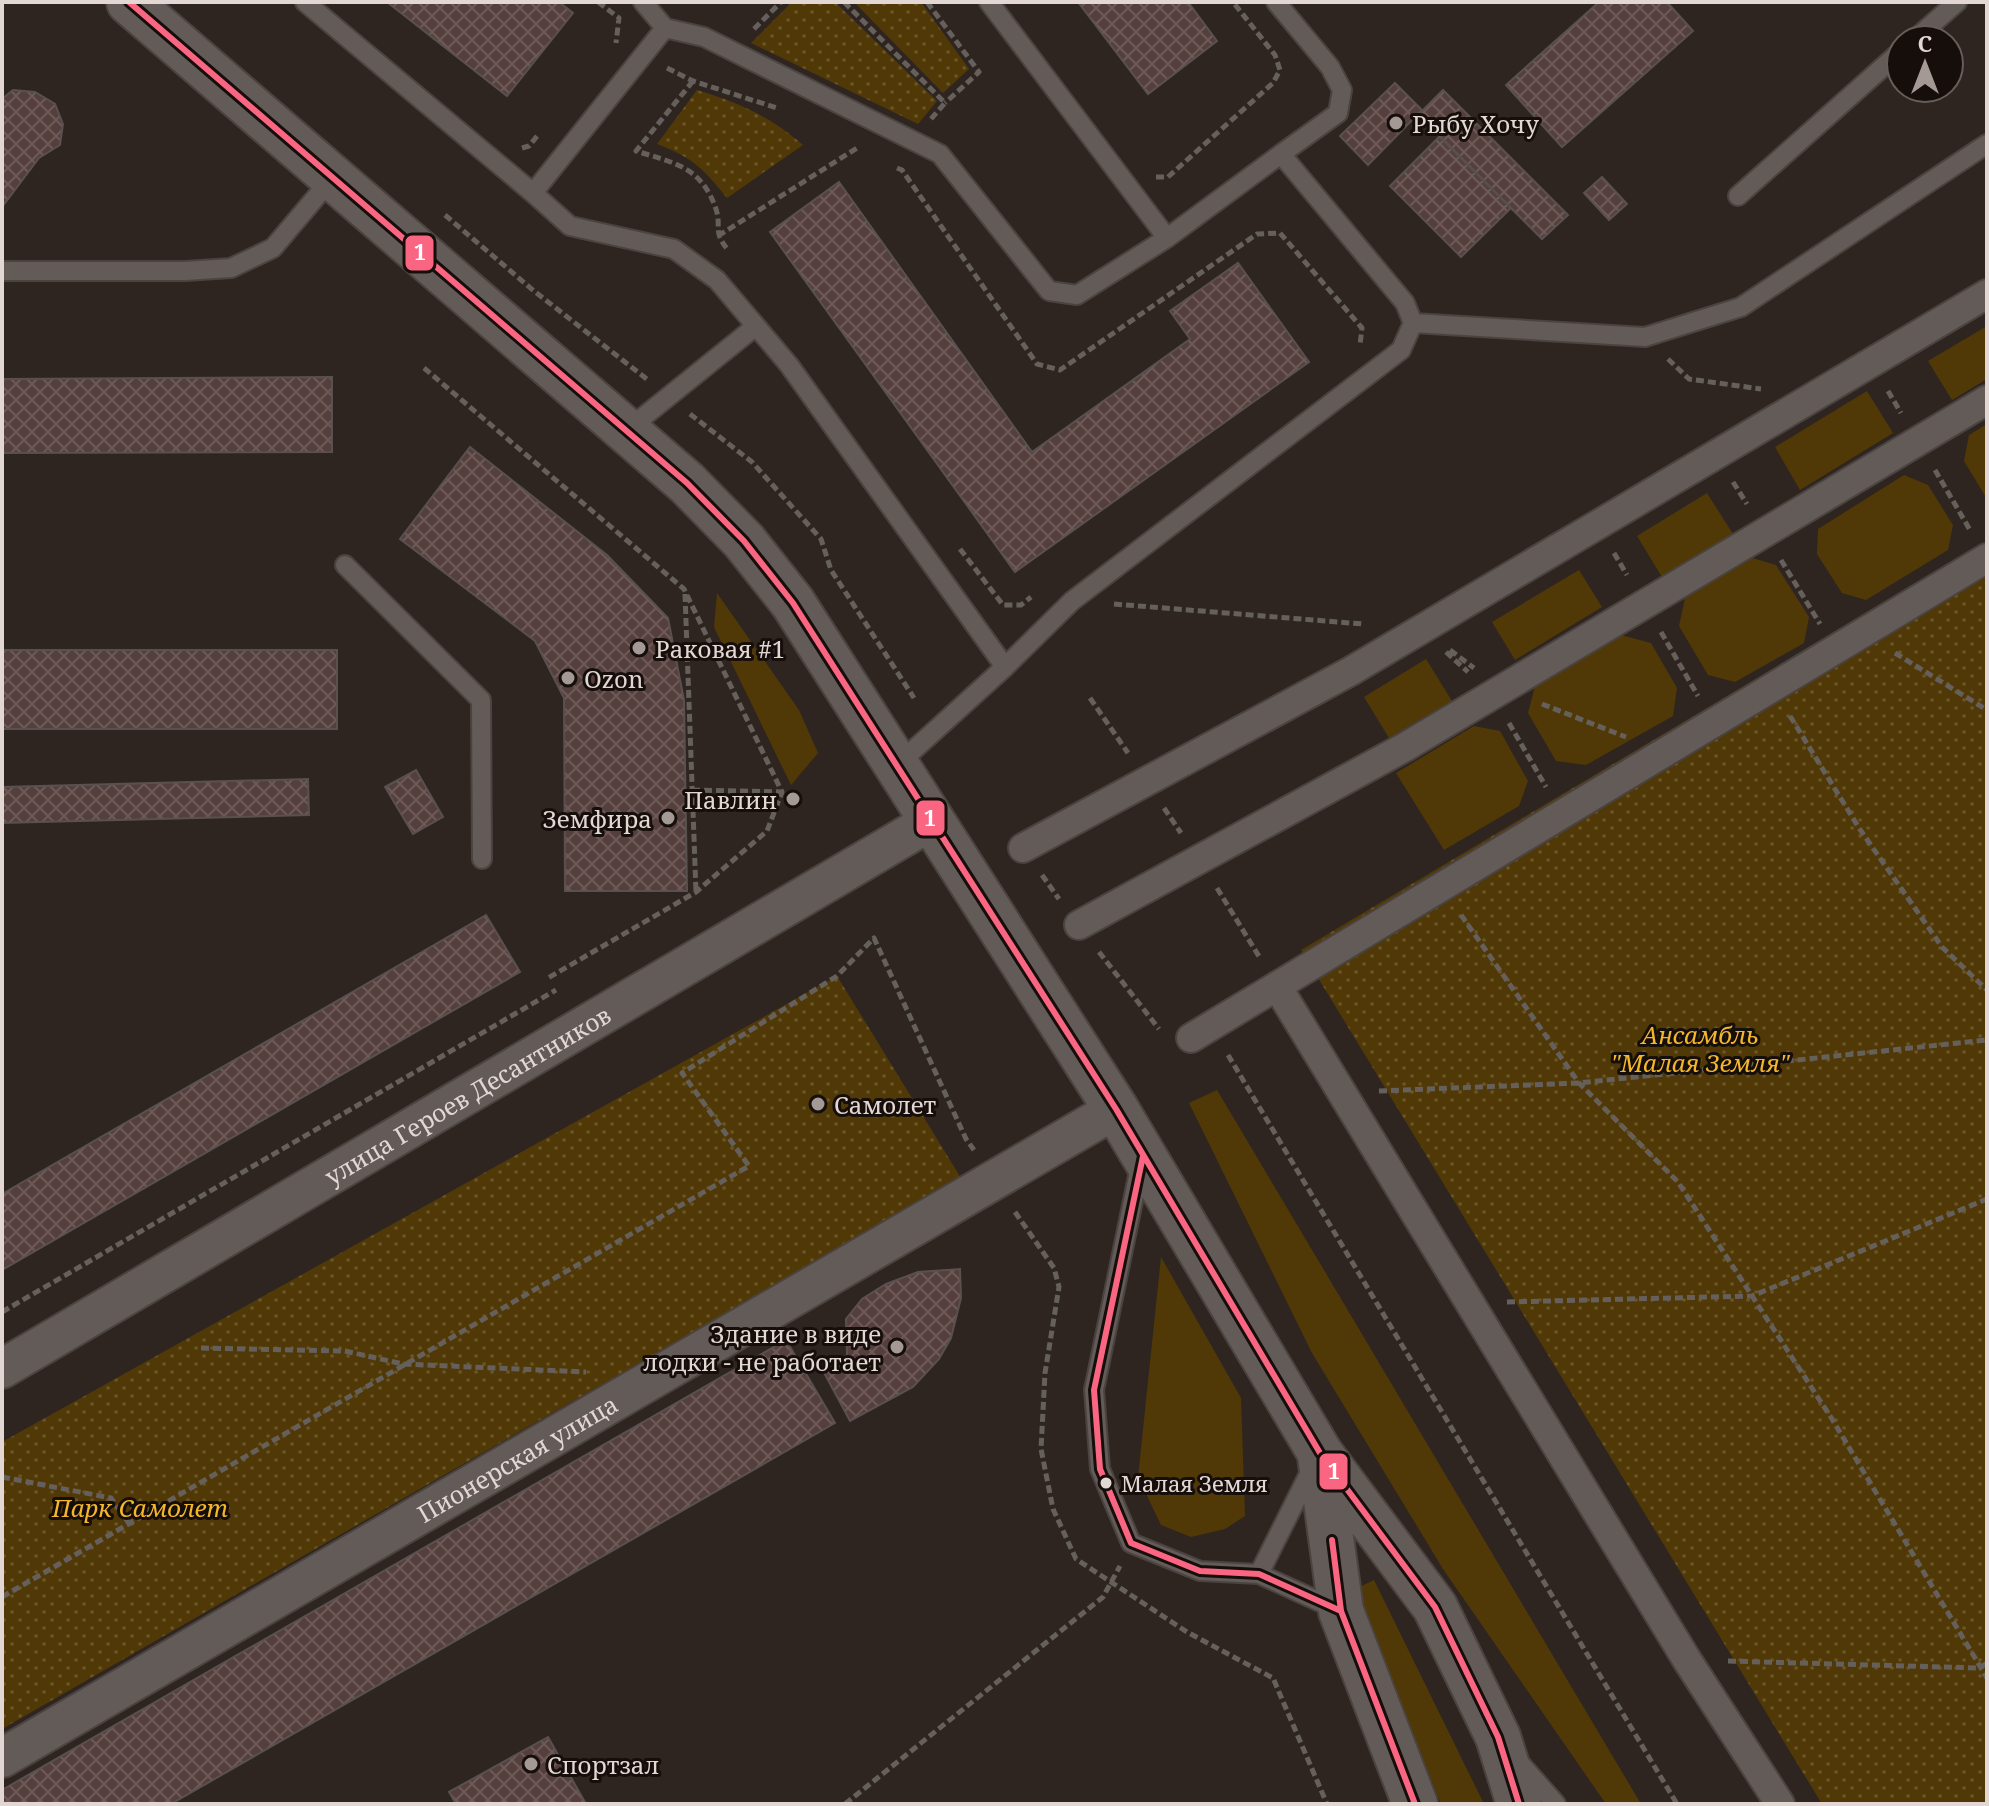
<svg xmlns="http://www.w3.org/2000/svg" width="1989" height="1806" font-family="'Noto Serif',serif">
	<style>
		.grass { fill: #503906 }
		.park { fill: url(#park-dots) }
		.building { fill: url(#building-cross-hatch); stroke: #59514f; stroke-width: 2 }
		.lines { fill: none; stroke-linecap: round; stroke-linejoin: round }
		.service-casing { stroke: #4b433f; stroke-width: 22 }
		.pedestrian-casing { stroke: #4b433f; stroke-width: 32 }
		.minor-casing { stroke: #4b433f; stroke-width: 42 }
		.tertiary-casing { stroke: #4b433f; stroke-width: 48 }
		.path { stroke: #66605d; stroke-width: 5; stroke-dasharray: 8 4; stroke-linecap: butt }
		.service { stroke: #635b58; stroke-width: 18 }
		.pedestrian { stroke: #635b58; stroke-width: 28 }
		.minor { stroke: #635b58; stroke-width: 38 }
		.tertiary { stroke: #635b58; stroke-width: 44 }
		.bus-1-casing { stroke: #150e0b; stroke-width: 12 }
		.bus-1 { stroke: #fa6682; stroke-width: 6 }
		.poi-dot { fill: #a49995; stroke: #150e0b; stroke-width: 3 }
		.bus-dot { fill: #e3d7d3; stroke: #150e0b; stroke-width: 3 }
		.labels { text-anchor: middle; dominant-baseline: central; stroke-width: 6; stroke-linejoin: round; paint-order: stroke }
		.bus-label { font-size: 22px; fill: #e3d7d3; stroke: #150e0b; text-anchor: start }
		.poi-label { font-size: 24px; fill: #e3d7d3; stroke: #150e0b; text-anchor: start }
		.park-label { font-size: 24px; font-style: italic; fill: #f5b72a; stroke: #150e0b }
		.street-label { font-size: 24px; fill: #e3d7d3; stroke: #150e0b }
		.line-badge { stroke: #150e0b; stroke-width: 3 }
		.badge-label { font-size: 22px; text-anchor: middle; font-weight: bold; fill: #fff }
	</style>
	<defs>
		<pattern id="park-dots" width="8" height="8" patternUnits="userSpaceOnUse" patternTransform="scale(2)"><rect width="8" height="8" fill="#503906"/><path d="M2 2h.1M6 6h.1" fill="none" stroke="#695529" stroke-width="1.8" stroke-linecap="round"/></pattern>
		<pattern id="building-cross-hatch" width="8" height="8" patternUnits="userSpaceOnUse" patternTransform="scale(2)"><rect width="8" height="8" fill="#553f3d"/><path d="M0 0l8 8M0 8l8-8" fill="none" stroke="#6d5a58"/></pattern>
	</defs>
	<rect width="100%" height="100%" fill="#2e2521"/>
	<path class="grass" d="M1987,326V379L1952,400L1928,361Z
		M1867,391L1893,433L1800,490L1775,447Z
		M1987,424V499L1964,461L1969,435Z
		M1904,475L1928,485L1953,525L1948,550L1866,600L1842,593L1817,554L1818,529Z
		M1707,493L1733,534L1662,577L1637,536Z
		M1749,557L1776,565L1809,617L1804,643L1735,682L1708,675L1679,626L1685,598Z
		M1579,570L1602,607L1515,660L1492,622Z
		M717,593L799,710L818,753L791,785L714,627Z
		M1621,635L1651,643L1677,688L1673,716L1586,765L1556,761L1528,713L1535,686Z
		M1426,659L1452,701L1389,738L1364,697Z
		M1474,726L1500,731L1528,781L1519,806L1444,850L1396,773Z
		M1217,1090L1641,1804H1606L1443,1569L1312,1353L1189,1103Z
		M1161,1257L1241,1398L1245,1516L1225,1529L1191,1537L1161,1525L1138,1477Z
		M1374,1580L1484,1804H1441L1353,1590Z"/>
	<path class="park" d="M792,2H835L937,101L918,124L751,43Z
		M854,2H921L969,69L943,93Z
		M697,90C740,103 769,116 803,145L727,198C703,168 693,158 657,144Z
		M1987,541V1804H1822L1301,950Z
		M837,976L961,1178L2,1729V1442Z"/>
	<path class="building" d="M387,2H559L573,13L507,96Z
		M1078,2H1188L1217,41L1148,94Z
		M1599,2H1667L1693,31L1562,147L1506,85Z
		M1395,83L1422,110L1368,165L1340,136Z
		M13,90L35,92L55,104L63,124L60,145L39,158L2,207V99Z
		M1443,90L1568,215L1542,239L1418,115Z
		M1440,136L1511,208L1461,257L1390,186Z
		M1602,177L1627,204L1609,220L1584,193Z
		M839,182L1032,452L1190,339L1170,311L1238,263L1309,362L1015,572L770,232Z
		M332,377V452L2,453V379Z
		M470,447L607,555L668,618L684,700L687,891H565L564,698L535,641L400,539Z
		M2,650H337V729H2Z
		M416,770L443,817L413,834L385,787Z
		M308,779L309,815L2,823V787Z
		M486,915L520,972L2,1270V1194Z
		M960,1269L961,1298L951,1338L939,1359L913,1387L850,1421L822,1369L847,1355L846,1319L862,1299L886,1284L918,1272Z
		M786,1340L835,1423L171,1804H2V1790Z
		M548,1737L586,1804H456L449,1792Z"/>
	<g class="lines">
		<defs>
			<path id="service" d="M305,2L533,193L665,28
				M643,2L665,28L704,37L940,154L1049,291L1077,295L1167,238L1281,154
				M989,2L1167,238
				M1914,40L1957,2
				M533,193L570,226L674,249L717,280L789,365L1005,667
				M1738,196L1901,51
				M2,271H185L231,268L273,248L333,177
				M1413,323L1645,337L1741,307L1987,144
				M627,430L756,326
				M345,565L481,700L482,859
				M897,765L1005,667L1072,601L1401,350L1413,323L1405,303L1281,154L1338,113L1342,90L1330,67L1276,2
				M1141,1162L1094,1390L1100,1469L1131,1543L1200,1571L1259,1574L1340,1611
				M1259,1574L1313,1466
				M1518,1761L1556,1804"/>
			<path id="pedestrian" d="M1023,848L1351,671L1987,294
				M1079,925L1405,747L1987,400
				M1277,986L1687,1660L1780,1804
				M1191,1038L1987,558"/>
			<g id="minor">
				<path id="s1" d="M2,1369L933,820"/>
				<path id="s2" d="M2,1758L1116,1109"/>
			</g>
			<path id="tertiary" d="M129,2L687,483L744,541L793,603L1116,1109L1320,1453L1435,1607L1498,1737L1519,1804
				M1320,1456L1341,1611L1415,1804"/>
		</defs>
		<use href="#service" class="service-casing"/>
		<use href="#pedestrian" class="pedestrian-casing"/>
		<use href="#minor" class="minor-casing"/>
		<use href="#tertiary" class="tertiary-casing"/>
		<path class="path" d="M598,2L619,18L616,43
			M844,2L945,103L931,119
			M927,2L979,72L945,103
			M754,29L781,2
			M667,68L693,81L777,108
			M693,81L636,151C674,163 701,166 716,209C722,228 712,230 728,250
			M522,148L529,146L538,135
			M897,168L902,170L1037,364L1060,370L1257,234L1280,233L1362,328L1360,345
			M1156,177H1168L1273,83L1280,70L1275,55L1233,2
			M445,215L534,291L648,380
			M718,236L857,148
			M1668,359L1689,379L1761,389
			M424,368L684,589L782,792L767,831L696,892L548,978
			M1888,391L1901,413
			M690,414L752,462L821,539L831,570L914,698
			M1935,470L1970,530
			M1733,482L1747,504
			M960,549L1003,605H1021L1031,597
			M1614,553L1627,575
			M1781,560L1820,624
			M685,594L696,892
			M1114,604L1363,624
			M1661,632L1698,696
			M1450,650L1474,668
			M1446,652L1468,672
			M1895,653L1987,710
			M1090,698L1128,753
			M1542,704L1626,737
			M1790,716L1859,828L1942,947L1987,990
			M1509,723L1546,787
			M692,790L782,792
			M1164,808L1181,833
			M1042,875L1059,899
			M1217,888L1260,958
			M1461,915L1579,1083L1678,1182L1832,1419L1987,1678
			M1099,952L1159,1029
			M1228,1055L1677,1804
			M1379,1091L1579,1083L1987,1040
			M1015,1212L1054,1268L1059,1287L1045,1373L1041,1449L1053,1509L1076,1559L1187,1632L1273,1678L1327,1804
			M1507,1302L1752,1296L1987,1199
			M2,1312L556,990
			M201,1348L345,1351L403,1364L586,1372
			M2,1477L111,1498L128,1522
			M2,1597L749,1166L682,1073L837,976L874,938L966,1139L974,1150
			M1728,1661L1979,1668L1987,1663
			M845,1804L1103,1597L1120,1566"/>
		<use href="#service" class="service"/>
		<use href="#pedestrian" class="pedestrian"/>
		<use href="#minor" class="minor"/>
		<use href="#tertiary" class="tertiary"/>
		<defs>
			<path id="bus-1" d="M129,2L687,483L744,541L793,603L1116,1109L1320,1453L1435,1607L1498,1737L1519,1804
				M1143,1156L1094,1390L1100,1469L1131,1543L1200,1571L1259,1574L1341,1611
				M1332,1540L1341,1611L1415,1804"/>
		</defs>
		<use href="#bus-1" class="bus-1-casing"/>
		<use href="#bus-1" class="bus-1"/>
	</g>
	<g class="poi-dot">
		<circle cx="1396" cy="123" r="8"/>
		<circle cx="639" cy="648" r="8"/>
		<circle cx="568" cy="678" r="8"/>
		<circle cx="793" cy="799" r="8"/>
		<circle cx="668" cy="818" r="8"/>
		<circle cx="818" cy="1104" r="8"/>
		<circle cx="897" cy="1347" r="8"/>
		<circle cx="531" cy="1764" r="8"/>
	</g>
	<circle class="bus-dot" cx="1106" cy="1483" r="7"/>
	<g class="labels">
		<g class="bus-label">
			<text x="1121" y="1483">Малая Земля</text>
		</g>
		<g class="poi-label">
			<text x="1412" y="123">Рыбу Хочу</text>
			<text x="655" y="648">Раковая #1</text>
			<text x="584" y="678">Ozon</text>
			<text x="777" y="799" text-anchor="end">Павлин</text>
			<text x="652" y="818" text-anchor="end">Земфира</text>
			<text x="834" y="1104">Самолет</text>
			<text x="881" y="1333" text-anchor="end">Здание в виде<tspan x="881" dy="28">лодки - не работает</tspan></text>
			<text x="547" y="1764">Спортзал</text>
		</g>
		<g class="park-label">
			<text x="1700" y="1034">Ансамбль<tspan x="1700" dy="28">"Малая Земля"</tspan></text>
			<text x="140" y="1507">Парк Самолет</text>
		</g>
		<g class="street-label">
			<text stroke="none"><textPath href="#s1" startOffset="540">улица Героев Десантников</textPath></text>
			<text stroke="none"><textPath href="#s2" startOffset="596">Пионерская улица</textPath></text>
		</g>
	</g>
	<g class="line-badge">
		<rect x="404" y="234" width="31" height="38" rx="8" fill="#fa6682"/>
		<rect x="915" y="799" width="31" height="38" rx="8" fill="#fa6682"/>
		<rect x="1318" y="1452" width="31" height="39" rx="8" fill="#fa6682"/>
	</g>
	<g class="badge-label">
		<text x="420" y="260">1</text>
		<text x="930" y="826">1</text>
		<text x="1334" y="1479">1</text>
	</g>
	<rect width="1989" height="1806" fill="none" stroke="#e3d7d3" stroke-width="8"/>
	<g transform="translate(1925 64)"><circle r="38" fill="#150e0b" stroke="#675e5b" stroke-width="2"/>
	<path d="M0-6L14 30L0 20L-14 30Z" fill="#a49995"/>
	<text y="-12" font-size="22" font-weight="bold" text-anchor="middle" fill="#e3d7d3">С</text>
	</g>
</svg>
